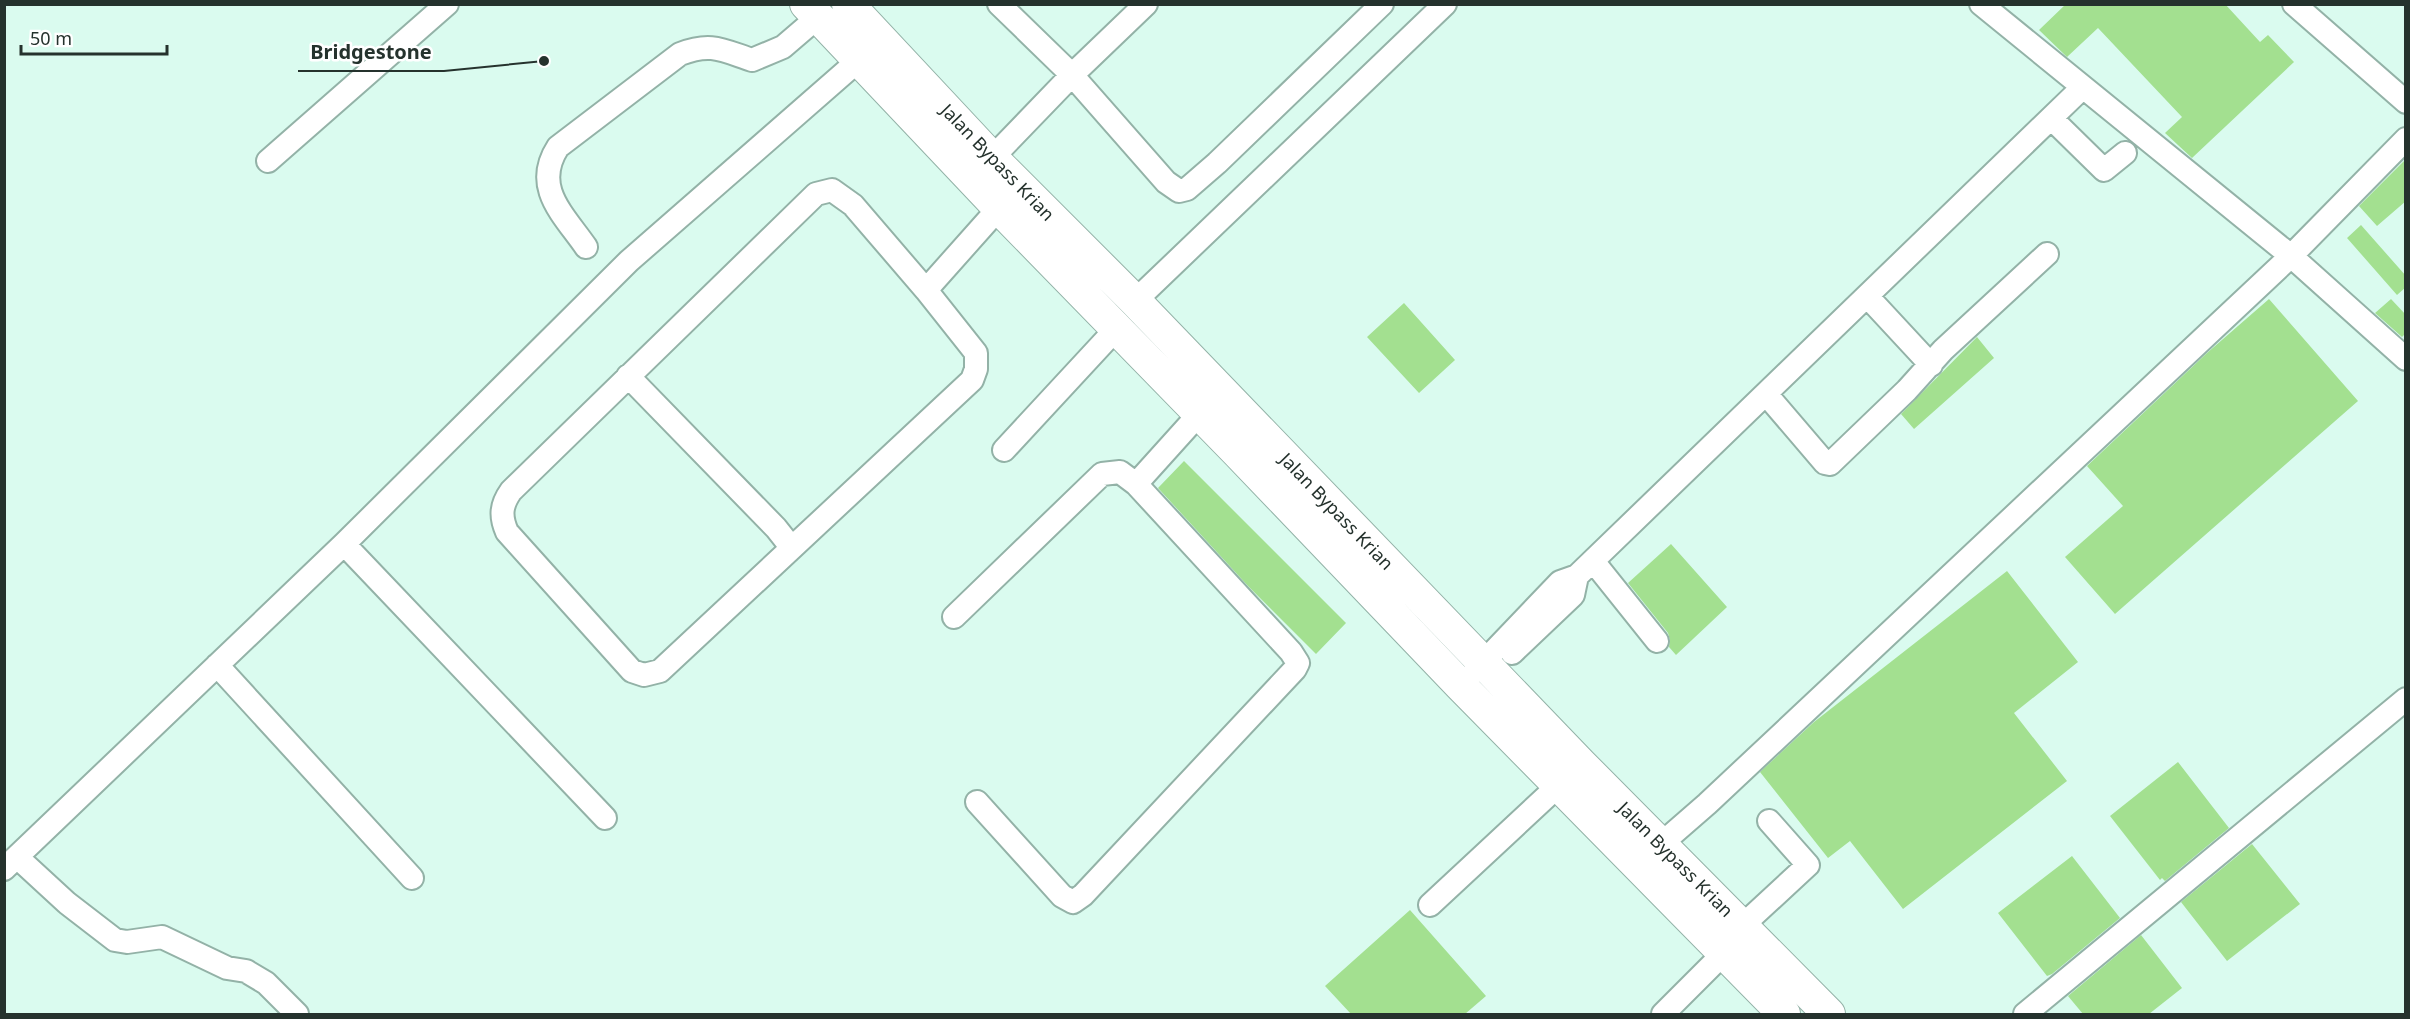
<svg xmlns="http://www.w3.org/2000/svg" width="2410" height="1019" font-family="'Noto Sans',sans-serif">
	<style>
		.building { fill: #a3e090 }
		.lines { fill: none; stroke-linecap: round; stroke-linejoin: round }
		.minor-casing { stroke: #93b2a7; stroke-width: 26 }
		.highway-casing { stroke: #93b2a7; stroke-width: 34 }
		.minor { stroke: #fff; stroke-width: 22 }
		.highway { stroke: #fff; stroke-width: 32 }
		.labels { text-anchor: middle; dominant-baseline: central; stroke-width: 5; stroke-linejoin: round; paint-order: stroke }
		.street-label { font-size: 18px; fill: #25322d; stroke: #fff }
		.leader { fill: none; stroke: #25322d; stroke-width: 2 }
		.callout-dot { fill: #25322d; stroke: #fff; stroke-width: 2 }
		.callout-label { font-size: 20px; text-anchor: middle; font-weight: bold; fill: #25322d; stroke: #fff; stroke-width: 5; stroke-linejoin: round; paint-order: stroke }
	</style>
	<rect width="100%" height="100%" fill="#dafbef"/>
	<path class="building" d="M2066,4H2225L2260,42L2268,35L2294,62L2192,158L2165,133L2182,117L2098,28L2067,57L2039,30Z
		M2406,159V201L2377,226L2359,206Z
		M2361,225L2406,276V287L2397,295L2347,238Z
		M2269,299L2358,401L2115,614L2065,557L2123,506L2087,466L2207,353Z
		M2391,299L2406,315V333L2402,337L2375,313Z
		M1404,303L1455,360L1419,393L1367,337Z
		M1977,337L1994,358L1914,429L1901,414Z
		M1184,461L1346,623L1316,654L1248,586L1158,488Z
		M1671,544L1727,607L1676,655L1669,647L1670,640L1668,633L1628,583Z
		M2007,571L2078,662L2014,713L2067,781L1903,909L1850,841L1828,858L1760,772L1814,722Z
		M2178,762L2229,828L2165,881L2162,878L2160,880L2110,816Z
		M2252,844L2300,904L2227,961L2181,902Z
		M2072,856L2120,918L2052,974L2047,976L1998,913Z
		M1410,910L1486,996L1465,1014H1351L1325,986Z
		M2141,935L2182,988L2149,1014H2083L2068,996Z"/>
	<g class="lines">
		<defs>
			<path id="minor" d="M999,4L1072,75L1166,182L1179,191L1187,189L1217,163L1382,4
				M1981,4L2291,256L2406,359
				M2294,4L2406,102
				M2051,118L2104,170L2125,153
				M992,158L1072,75L1146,4
				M268,161L447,4
				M586,247C563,214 532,187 558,147L680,54C711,42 722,50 752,60L783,47L818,17
				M926,290L976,353V369L972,380L660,671L644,675L632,671L507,532C500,516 501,505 511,491L816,194L832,190L853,205L926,290L999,208
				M1867,296L1931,365
				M1135,301L1445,4
				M628,376L776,528L791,547
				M1766,394L1825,463L1830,464L1907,390L1943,350L2047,254
				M1004,450L1117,328
				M344,544L605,818
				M1593,561L1657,641
				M954,617L1102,474L1120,472L1136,484
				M1512,653L1573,595L1577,576
				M217,665L412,878
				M1474,672L1560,582L1577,576L2082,88
				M977,802L1062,896L1073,902L1083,895L1295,669L1298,663L1291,652L1136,484L1200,413
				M1661,844L1707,804L2291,256L2406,139
				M17,857L67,903L115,940L127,942L162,937L227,968L246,971L266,983L297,1014
				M4,869L344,544L629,261L859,60
				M1430,905L1559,785
				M1742,926L1808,865L1769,821
				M1663,1014L1724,953
				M2025,1014L2406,699"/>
			<path id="highway" d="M806,4L999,208L1238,453L1460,685L1784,1014
				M848,4L992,158L1135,301L1581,764L1829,1014"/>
		</defs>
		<use href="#minor" class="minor-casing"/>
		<use href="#highway" class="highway-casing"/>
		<use href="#minor" class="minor"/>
		<use href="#highway" class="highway"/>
	</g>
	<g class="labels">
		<g class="street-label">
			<text transform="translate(998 162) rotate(46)">Jalan Bypass Krian</text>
			<text transform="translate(1337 511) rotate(46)">Jalan Bypass Krian</text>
			<text transform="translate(1676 859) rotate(45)">Jalan Bypass Krian</text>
		</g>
	</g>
	<path class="leader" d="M544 61L444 71H298"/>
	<circle class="callout-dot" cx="544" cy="61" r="6"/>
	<g class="callout-label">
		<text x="371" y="59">Bridgestone</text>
	</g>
	<rect width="2410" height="1019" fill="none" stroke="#25322d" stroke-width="12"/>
	<path d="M21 45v9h146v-9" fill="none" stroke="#25322d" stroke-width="3"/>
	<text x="30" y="45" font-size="18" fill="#25322d" stroke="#ffffff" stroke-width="4.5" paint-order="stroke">50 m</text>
</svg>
